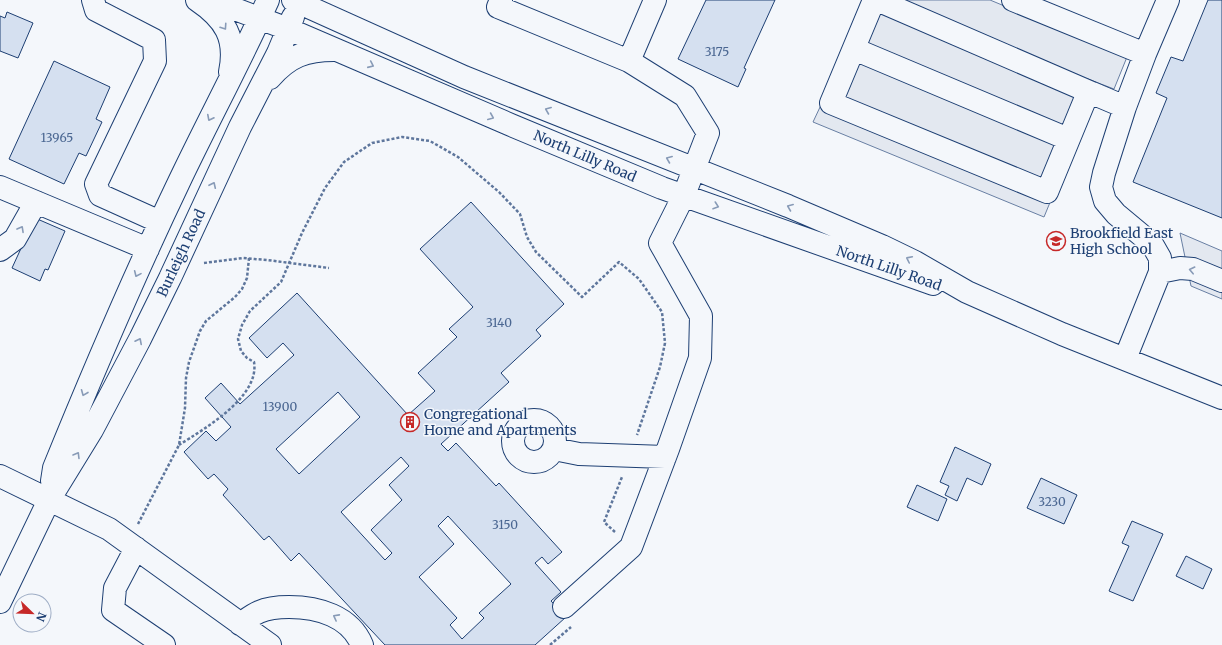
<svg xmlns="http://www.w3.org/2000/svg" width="1222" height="645" font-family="Merriweather,serif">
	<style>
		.parking { fill: #e3e8f0; stroke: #687fa3 }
		.building { fill: #d5e0f0; stroke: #1d3f73; fill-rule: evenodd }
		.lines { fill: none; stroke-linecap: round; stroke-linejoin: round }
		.minor-casing { stroke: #1d3f73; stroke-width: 24 }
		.path { stroke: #5e769c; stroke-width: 2.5; stroke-dasharray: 3 2; stroke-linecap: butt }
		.minor { stroke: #f4f7fb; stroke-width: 22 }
		.oneway { stroke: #889bb7 }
		.labels { text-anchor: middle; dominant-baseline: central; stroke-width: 3; stroke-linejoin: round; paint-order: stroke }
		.number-label { font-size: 12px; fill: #4b6792 }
		.street-label { font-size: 14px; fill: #1d3f73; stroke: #f4f7fb }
		.poi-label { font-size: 14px; fill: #1d3f73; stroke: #f4f7fb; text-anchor: start }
	</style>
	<rect width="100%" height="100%" fill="#f4f7fb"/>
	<path class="parking" d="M881,0H990L1127,57L1114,89L1088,79L1051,200L1044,217L813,122L821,105Z
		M1180,233L1222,251V299L1191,286Z"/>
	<path class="building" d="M706,0H775L744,68L746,69L738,87L678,59Z
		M1208,0H1222V218L1133,182L1167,98L1156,93L1171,57L1183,61Z
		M7,12L33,23L18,58L0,51V16L5,18Z
		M54,61L110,87L96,119L102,122L86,156L79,153L64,184L9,159Z
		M471,202L564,304L536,330L541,336L501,373L509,382L441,444L448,451L456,443L496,486L499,483L562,552L548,564L542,557L535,563L561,592L551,601L566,617L535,645H385L299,553L291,561L269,536L264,540L223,495L228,489L214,474L208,479L184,452L206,431L216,441L231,427L205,398L221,383L240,404L294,355L283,343L267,358L249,338L297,293L408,415L435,391L418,373L457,337L449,329L473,307L420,249ZM338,392L360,417L299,474L276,449ZM401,457L409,466L389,485L402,500L371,530L392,553L385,560L341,512ZM448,516L511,584L479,613L484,618L462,639L450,625L457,618L419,577L454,544L438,526Z
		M35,218L65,231L48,270L45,269L40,281L12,268Z
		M955,447L991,464L982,485L967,478L957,501L945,495L949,486L940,482Z
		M1041,478L1077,495L1064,524L1027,508Z
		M917,485L947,499L938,521L907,507Z
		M1132,521L1163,534L1133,601L1109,591L1129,546L1122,543Z
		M1186,556L1212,569L1203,589L1176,576Z"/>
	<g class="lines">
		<defs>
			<path id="minor" d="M93,0L96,10L154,40L155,61L96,184L100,195L160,222
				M197,0C225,19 237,38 230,72
				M211,0L288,29L511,125L662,188L933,284
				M293,0L464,77L788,206L882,246L915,262L967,292L1062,334L1222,398
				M501,0L498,7L629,61
				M874,0L831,103L1047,192L1087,95L1092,93L1125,107
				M877,0L1092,93
				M1013,0L1145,54
				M854,49L1068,139
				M270,78C289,56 306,50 334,50
				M0,187L148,249
				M0,250L15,239L36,202
				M1160,272L1180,268L1193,269L1222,281
				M1125,359L1160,272V258L1152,244L1116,214L1105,201L1101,187L1104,173L1125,107L1145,54L1168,0
				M513 441a21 21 0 1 1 42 0a21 21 0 1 1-42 0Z
				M554,449L579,454L665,457
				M0,476L109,529L270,645
				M52,481L54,468C93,372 134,276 179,182C208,121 240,62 268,0
				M136,548L115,588L113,610L164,645
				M0,602L49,500L92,430L140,339L170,278L240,127L278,53L293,17
				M564,607L631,547L668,449L700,358L701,316L660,243L684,195L708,133L685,96L629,61L655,0
				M240,624C246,620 252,615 259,612C268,608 279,607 289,607C318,607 350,616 362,645"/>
		</defs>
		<use href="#minor" class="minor-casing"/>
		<path class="path" d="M204,263L243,258L267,260L329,268
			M179,445C204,429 260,397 254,362L247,358L241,351L238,339L242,325L250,311L281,282L302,233L325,188L344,162L372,143L402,137L430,141L458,157L499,192L520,214L527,237L536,252L582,297L619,262L639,279L662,312L665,343L660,367L637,435
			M138,524L179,445L185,408L186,378L189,362L200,331L206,321L235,297L242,289L247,278L249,258
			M615,532L604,522L622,477
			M550,645L571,627"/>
		<use href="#minor" class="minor"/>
	</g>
	<defs><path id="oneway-chevron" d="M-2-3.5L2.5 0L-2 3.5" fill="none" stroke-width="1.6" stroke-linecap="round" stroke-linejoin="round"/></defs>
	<g class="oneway">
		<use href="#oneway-chevron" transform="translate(224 27) rotate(56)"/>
		<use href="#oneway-chevron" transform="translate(371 65) rotate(24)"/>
		<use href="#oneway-chevron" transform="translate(548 110) rotate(-158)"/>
		<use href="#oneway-chevron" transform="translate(491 117) rotate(23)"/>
		<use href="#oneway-chevron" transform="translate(210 118) rotate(117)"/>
		<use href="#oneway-chevron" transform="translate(669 159) rotate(-158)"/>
		<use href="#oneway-chevron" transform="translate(213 185) rotate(-65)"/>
		<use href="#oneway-chevron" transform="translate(716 206) rotate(19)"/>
		<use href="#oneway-chevron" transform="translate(790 207) rotate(-158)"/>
		<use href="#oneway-chevron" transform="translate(21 229) rotate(-61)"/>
		<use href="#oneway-chevron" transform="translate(909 259) rotate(-154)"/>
		<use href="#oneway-chevron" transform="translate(1192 270) rotate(-167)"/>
		<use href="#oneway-chevron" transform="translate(137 274) rotate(114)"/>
		<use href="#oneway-chevron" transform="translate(139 341) rotate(-63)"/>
		<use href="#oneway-chevron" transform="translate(84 393) rotate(112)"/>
		<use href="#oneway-chevron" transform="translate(77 455) rotate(-59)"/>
		<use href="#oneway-chevron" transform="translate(336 617) rotate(-152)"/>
	</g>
	<defs>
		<symbol id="school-ring" viewBox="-11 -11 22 22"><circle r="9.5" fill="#f4f7fb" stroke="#c62828" stroke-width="1.5"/><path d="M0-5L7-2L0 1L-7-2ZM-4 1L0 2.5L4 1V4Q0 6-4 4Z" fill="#c62828"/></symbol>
		<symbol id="building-ring" viewBox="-11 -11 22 22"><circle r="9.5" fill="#f4f7fb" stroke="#c62828" stroke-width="1.5"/><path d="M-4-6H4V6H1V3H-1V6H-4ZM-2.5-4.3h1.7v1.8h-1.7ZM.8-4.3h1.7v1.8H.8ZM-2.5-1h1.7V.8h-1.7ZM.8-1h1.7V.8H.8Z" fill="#c62828"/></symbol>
	</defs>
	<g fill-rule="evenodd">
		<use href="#school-ring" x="1045" y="230" width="22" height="22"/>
		<use href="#building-ring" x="399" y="411" width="22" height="22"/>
	</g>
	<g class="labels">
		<g class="number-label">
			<text x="717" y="51">3175</text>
			<text x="57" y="137">13965</text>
			<text x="499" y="322">3140</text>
			<text x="280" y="406">13900</text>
			<text x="1052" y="501">3230</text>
			<text x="505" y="524">3150</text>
		</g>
		<g class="street-label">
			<text transform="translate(585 156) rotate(23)">North Lilly Road</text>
			<text transform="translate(181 253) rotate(-65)">Burleigh Road</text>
			<text transform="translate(889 268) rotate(19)">North Lilly Road</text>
		</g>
		<g class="poi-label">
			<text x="1070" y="233">Brookfield East<tspan x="1070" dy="16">High School</tspan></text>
			<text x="424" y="414">Congregational<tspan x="424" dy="16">Home and Apartments</tspan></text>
		</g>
	</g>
	<g transform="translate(32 613) rotate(113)"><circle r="19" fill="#f4f7fb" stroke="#9eadc5"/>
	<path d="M0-3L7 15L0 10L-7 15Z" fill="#c62828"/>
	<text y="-6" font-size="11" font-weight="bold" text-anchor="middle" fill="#1d3f73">N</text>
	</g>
</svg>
